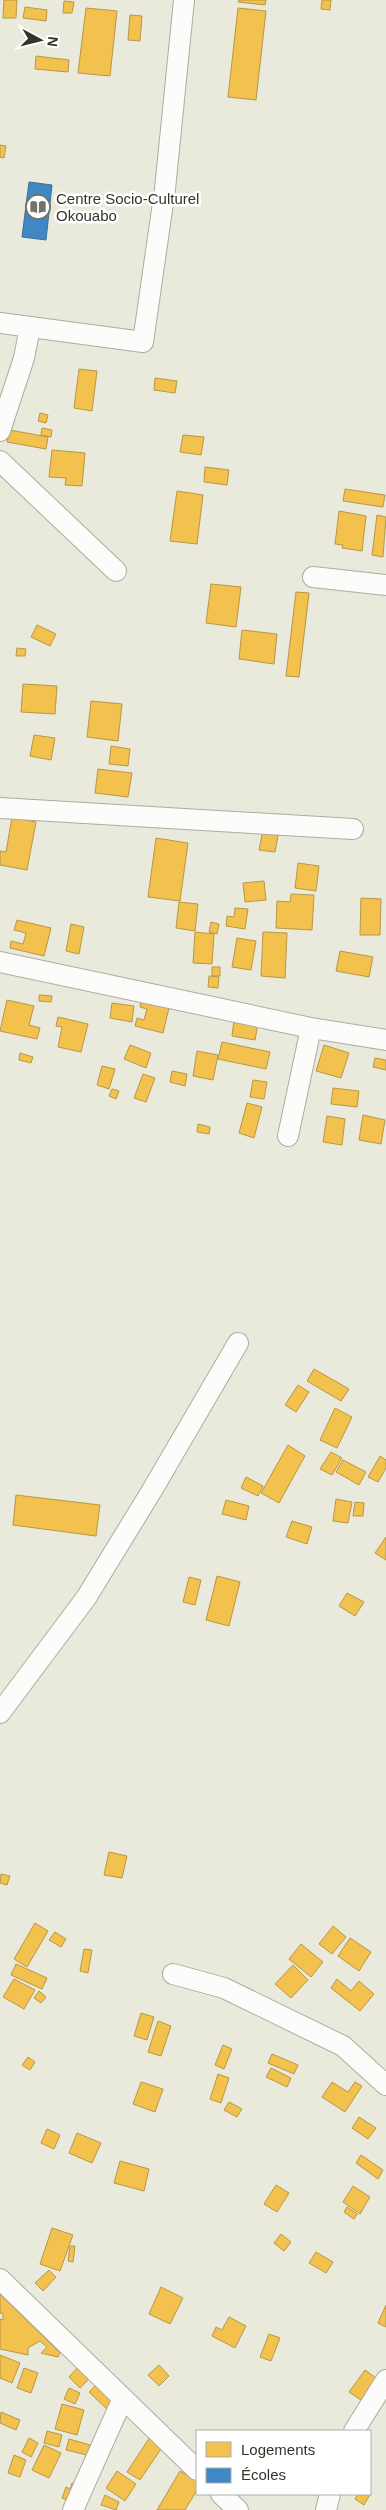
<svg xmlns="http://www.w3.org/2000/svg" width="386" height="2510" font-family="Helvetica,sans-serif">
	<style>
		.homes { fill: #f2c14e; stroke: #b99744 }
		.schools { fill: #3f88c5; stroke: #3c6f97 }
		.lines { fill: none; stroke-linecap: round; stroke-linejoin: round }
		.minor-casing { stroke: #acaca2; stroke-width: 22 }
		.minor { stroke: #fcfcfa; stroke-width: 20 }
		.labels { text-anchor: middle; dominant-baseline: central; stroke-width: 5; stroke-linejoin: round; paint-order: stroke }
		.poi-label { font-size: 15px; fill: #34342b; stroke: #fff; text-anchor: start }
	</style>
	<rect width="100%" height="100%" fill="#e9e9dc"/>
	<path class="homes" d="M4,0H17L16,18H3Z
		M239,0H266L265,5L238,2Z
		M322,0H331L330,10L321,9Z
		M64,1L74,2L72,13H63Z
		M25,7L47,10L46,21L23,18Z
		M86,8L117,11L110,76L78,73Z
		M238,8L266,11L256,100L228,97Z
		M130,15L142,16L140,41L128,40Z
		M36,56L69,60L68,72L35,69Z
		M0,145L6,146L4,158L0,157Z
		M79,369L97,371L92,411L74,408Z
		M155,378L177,381L175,393L154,390Z
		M40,413L48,415L46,423L38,421Z
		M42,428L52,430L51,437L41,435Z
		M10,430L48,437L46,449L7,442Z
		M183,435L204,437L201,455L180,452Z
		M52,450L85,453L82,486L65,485L66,478L49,477Z
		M205,467L229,470L227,485L204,482Z
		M345,489L385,495L383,507L343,501Z
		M177,491L203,495L197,544L170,541Z
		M339,511L366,516L362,551L342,548L343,545L335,544Z
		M377,515L386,517L383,557L372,555Z
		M211,584L241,587L236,627L206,623Z
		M296,592L309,593L299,677L286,676Z
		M37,625L56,634L50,646L31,637Z
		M242,630L277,634L274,664L239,659Z
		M17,648L26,649L25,656H16Z
		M23,684L57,686L55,714L21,712Z
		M91,701L122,704L118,741L87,737Z
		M34,735L55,738L51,760L30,756Z
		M111,746L130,749L128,766L109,764Z
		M98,769L132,773L128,797L95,793Z
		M12,817L36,822L27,870L0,865V851L6,852Z
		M263,830H279L275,852L259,850Z
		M156,838L188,843L180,901L148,897Z
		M298,863L319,866L316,891L295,888Z
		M264,881L266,900L245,902L243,883Z
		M291,894L314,895L312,930L276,928L277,901L290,902Z
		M361,898L381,899L380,935H360Z
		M179,902L198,904L195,931L176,928Z
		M235,908L248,909L245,929L226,926L227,916L234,917Z
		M17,920L51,928L44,956L10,948L11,941L23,944L26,933L14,930Z
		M211,922L219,924L217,934L209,932Z
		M71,924L84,927L79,954L66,951Z
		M195,932L214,934L212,964L193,963Z
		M263,932L287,933L285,978L261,976Z
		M237,938L256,941L251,970L232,967Z
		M340,951L373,957L369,977L336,971Z
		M212,967H220V976H212Z
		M209,976L219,977L218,988L208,987Z
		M39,995L52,996L51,1002L39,1001Z
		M7,1000L34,1006L29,1025L40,1028L37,1039L0,1031Z
		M141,1000L169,1008L163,1033L135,1026L137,1018L144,1020L147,1009L140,1007Z
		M112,1003L134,1006L132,1022L110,1018Z
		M58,1017L88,1024L81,1052L58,1047L62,1027L56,1026Z
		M234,1020L258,1024L255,1040L232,1036Z
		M222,1042L270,1052L266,1069L218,1059Z
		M130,1045L151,1053L146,1068L124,1059Z
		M324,1045L349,1053L341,1078L316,1071Z
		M197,1051L218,1055L213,1080L193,1076Z
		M20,1053L33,1057L31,1063L19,1060Z
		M375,1058L386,1060V1070L373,1067Z
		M102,1066L115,1069L109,1089L97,1085Z
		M172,1071L187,1074L185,1086L170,1082Z
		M143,1074L155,1078L146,1102L134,1098Z
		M253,1080L267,1082L264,1099L250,1097Z
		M333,1088L359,1091L357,1107L331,1104Z
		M112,1089L119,1091L116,1099L109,1096Z
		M247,1103L262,1107L254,1138L239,1133Z
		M363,1115L385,1120L381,1144L359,1140Z
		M327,1116L345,1119L342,1145L323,1142Z
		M198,1124L210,1127L209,1134L197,1132Z
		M314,1369L349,1389L341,1401L307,1381Z
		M298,1385L309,1392L296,1412L285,1405Z
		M335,1408L352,1417L337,1448L320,1440Z
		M288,1445L305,1456L279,1503L261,1493Z
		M331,1452L342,1458L332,1475L320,1469Z
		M380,1456L386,1460V1468L378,1482L368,1477Z
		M343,1460L366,1472L359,1485L336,1472Z
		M246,1477L263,1486L258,1496L241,1488Z
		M16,1495L100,1505L96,1536L13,1525Z
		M336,1499L352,1502L348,1523L333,1521Z
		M226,1500L249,1506L246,1520L222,1514Z
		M355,1502L364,1503L363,1516H353Z
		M292,1521L312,1527L307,1544L286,1537Z
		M386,1537V1560L375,1553Z
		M217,1576L240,1582L229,1626L206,1620Z
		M189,1577L201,1580L195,1605L183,1602Z
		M347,1593L364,1602L355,1616L339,1606Z
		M109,1852L127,1856L122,1878L104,1875Z
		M1,1874L10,1876L7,1885L0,1883Z
		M35,1923L48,1931L27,1967L14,1959Z
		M333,1926L346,1937L332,1954L319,1944Z
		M55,1932L66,1939L61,1947L49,1940Z
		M350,1938L371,1952L359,1971L338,1956Z
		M301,1944L323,1962L311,1977L289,1959Z
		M84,1949L92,1950L88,1973L80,1971Z
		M16,1964L47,1978L42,1989L11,1975Z
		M293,1965L308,1980L291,1998L275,1984Z
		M14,1979L35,1990L24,2009L3,1997Z
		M337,1979L351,1991L359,1981L374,1994L360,2011L331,1988Z
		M39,1991L46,1997L41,2003L34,1998Z
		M141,2013L154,2017L147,2040L134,2036Z
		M158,2021L171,2026L161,2056L148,2052Z
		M223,2045L232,2049L224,2069L215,2065Z
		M272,2054L298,2065L294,2074L268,2063Z
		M28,2057L35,2062L30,2070L22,2065Z
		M271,2068L291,2078L287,2087L266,2077Z
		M218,2074L229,2078L221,2103L210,2099Z
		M141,2082L163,2089L155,2112L133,2104Z
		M332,2082L348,2092L355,2082L362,2086L345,2112L322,2097Z
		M229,2102L242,2109L237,2117L224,2110Z
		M359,2117L376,2128L368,2139L352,2128Z
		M47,2129L60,2135L54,2149L41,2143Z
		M77,2133L101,2143L92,2163L69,2153Z
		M361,2155L383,2170L378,2179L356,2163Z
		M120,2161L149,2169L144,2191L114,2183Z
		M276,2185L289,2193L277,2212L264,2204Z
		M353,2186L370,2197L360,2214L343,2202Z
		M347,2207L357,2214L354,2219L344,2212Z
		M52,2228L73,2235L60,2271L40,2264Z
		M281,2234L291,2242L284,2251L274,2243Z
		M70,2246H75L73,2262L68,2261Z
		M316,2252L333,2262L326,2273L309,2263Z
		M49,2270L56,2277L43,2291L35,2283Z
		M161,2287L183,2298L170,2324L149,2314Z
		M0,2294L60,2353L58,2357L41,2353L47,2347L40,2341L28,2348V2355L0,2349V2319L3,2320V2314L0,2313Z
		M386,2305V2327L378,2323Z
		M229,2317L246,2326L235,2348L212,2336L216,2327L222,2330Z
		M269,2334L280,2338L271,2361L260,2357Z
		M0,2355L20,2363L12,2383L0,2378Z
		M159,2365L169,2376L159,2386L148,2375Z
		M24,2368L38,2373L31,2393L17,2388Z
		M77,2368L89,2379L80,2388L69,2377Z
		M365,2370L376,2378L361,2400L349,2392Z
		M96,2385L118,2406L111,2413L89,2392Z
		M69,2388L80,2393L75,2404L64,2399Z
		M62,2404L84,2410L77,2435L55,2429Z
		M1,2412L20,2420L16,2430L0,2423Z
		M47,2431L62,2435L59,2447L44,2443Z
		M150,2437L163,2446L140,2480L127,2472Z
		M29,2438L38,2443L31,2457L22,2452Z
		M69,2439L90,2445L87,2455L66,2450Z
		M44,2445L61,2453L49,2478L32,2470Z
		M14,2455L26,2460L20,2477L8,2473Z
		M117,2471L136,2484L125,2501L106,2488Z
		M180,2471L197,2481V2490L185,2510H157Z
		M72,2483L85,2488L65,2510L63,2509L67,2500L62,2498L66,2487L70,2489Z
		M370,2492L371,2493L364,2505L355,2499L358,2494Z
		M105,2495L119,2502L116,2510L101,2505Z"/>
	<path class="schools" d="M29,182L52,185L46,240L22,237Z"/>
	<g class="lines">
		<defs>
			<path id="minor" d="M0,323L143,342L165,189L184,0
				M0,431L24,358L30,327
				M0,461L116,571
				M313,577L386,585
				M0,808L353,829
				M0,962L311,1028L386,1040
				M288,1136L311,1028
				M0,1713L86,1598L151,1492L238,1343
				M173,1974L224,1988L343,2046L386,2085
				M0,2279L197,2470
				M354,2431L386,2380
				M221,2494L238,2510
				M73,2510L123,2398
				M326,2510L330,2494"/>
		</defs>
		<use href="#minor" class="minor-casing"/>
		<use href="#minor" class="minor"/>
	</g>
	<defs>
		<symbol id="library-ring" viewBox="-11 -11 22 22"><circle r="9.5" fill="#fff" stroke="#737369" stroke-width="1.5"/><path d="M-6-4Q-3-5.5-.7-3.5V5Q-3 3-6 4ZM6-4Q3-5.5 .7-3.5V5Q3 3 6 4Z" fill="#737369"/></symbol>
	</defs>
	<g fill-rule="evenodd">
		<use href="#library-ring" x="24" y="193" width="28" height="28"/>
	</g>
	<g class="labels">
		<g class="poi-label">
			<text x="56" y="198">Centre Socio-Culturel<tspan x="56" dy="17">Okouabo</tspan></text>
		</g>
	</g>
	<rect x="196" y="2430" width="175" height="65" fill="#ffffff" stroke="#aeaeaa"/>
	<rect x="206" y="2442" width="25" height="15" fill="#f2c14e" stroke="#aeaeaa"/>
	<text x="241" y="2455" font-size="15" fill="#34342b">Logements</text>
	<rect x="206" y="2468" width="25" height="15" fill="#3f88c5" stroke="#aeaeaa"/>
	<text x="241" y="2480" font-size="15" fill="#34342b">Écoles</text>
	<g transform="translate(40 40) rotate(97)" stroke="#ffffff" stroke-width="4" paint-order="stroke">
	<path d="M0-4L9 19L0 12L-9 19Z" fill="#34342b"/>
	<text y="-8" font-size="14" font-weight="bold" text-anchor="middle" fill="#34342b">N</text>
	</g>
</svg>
